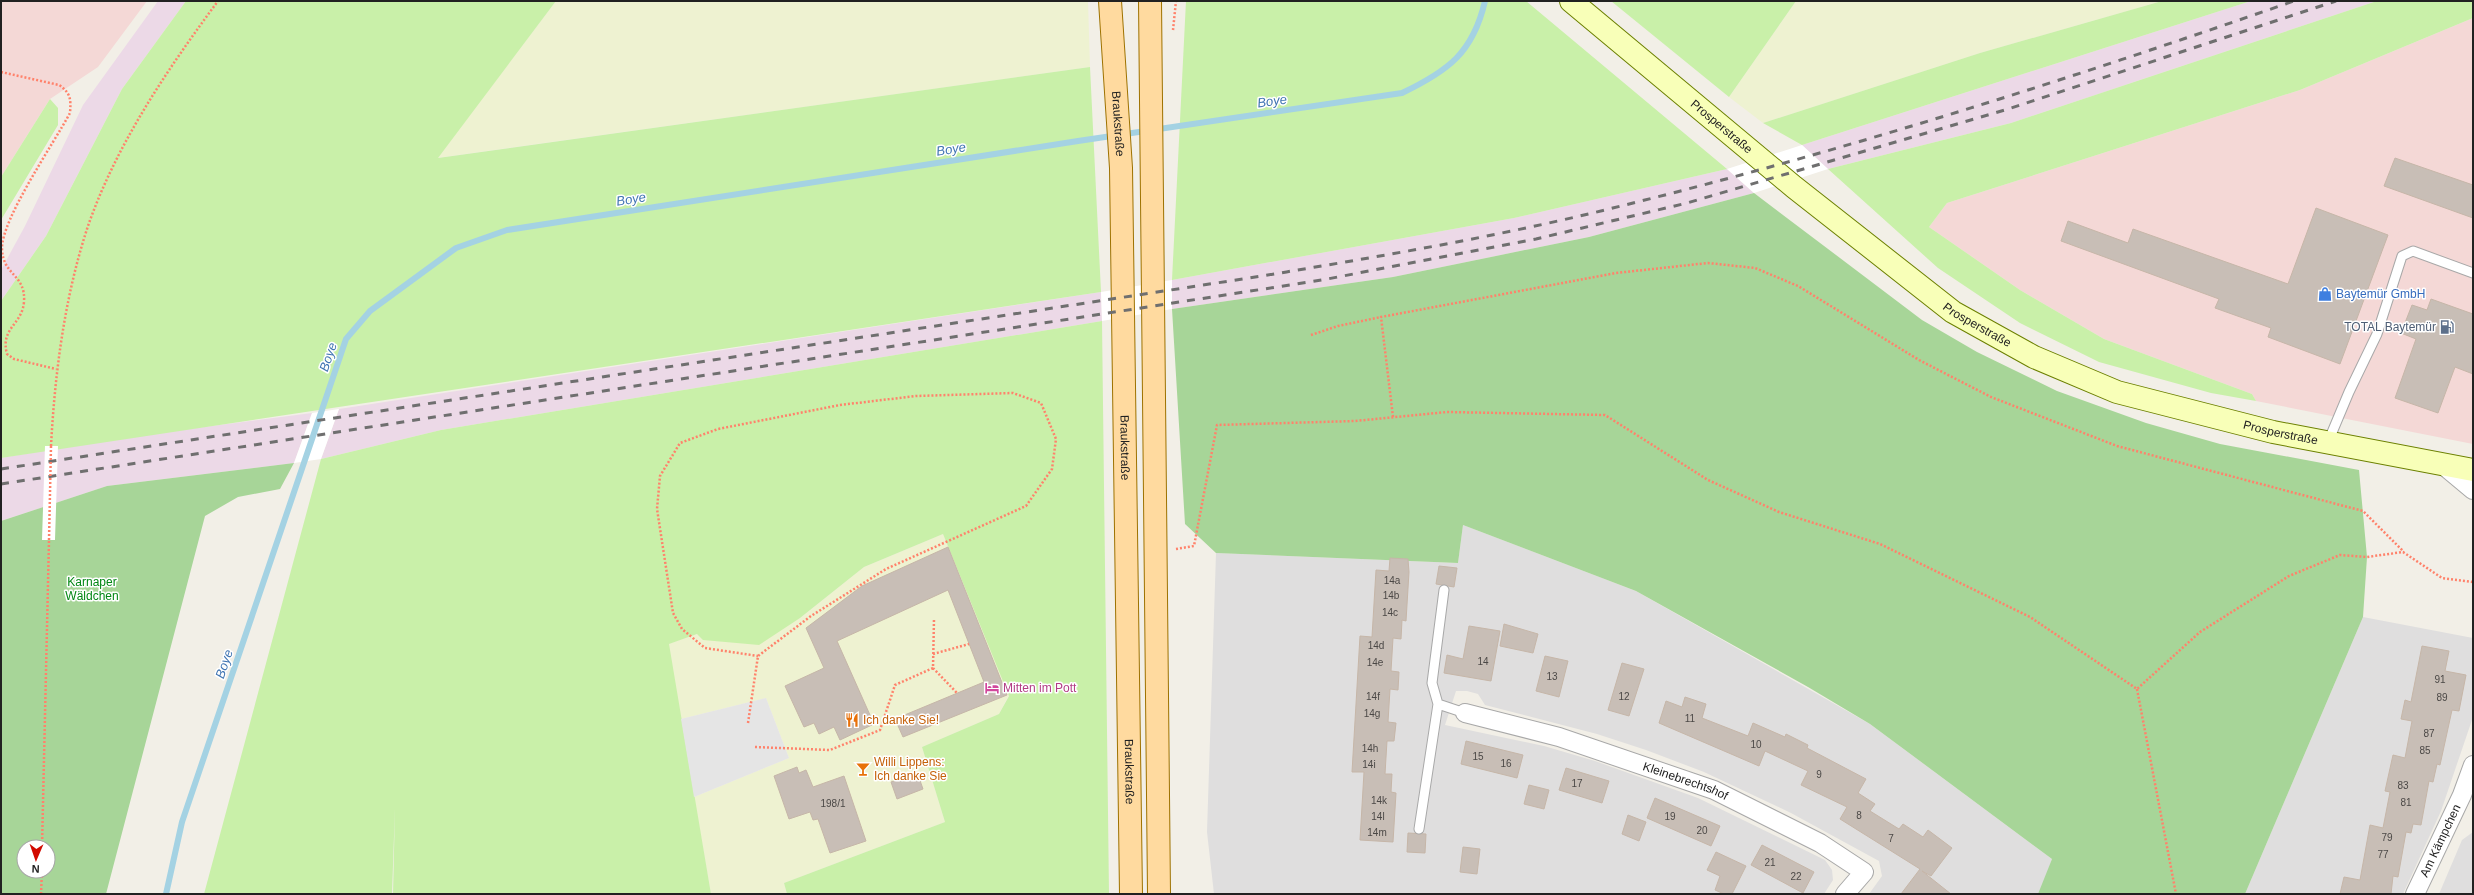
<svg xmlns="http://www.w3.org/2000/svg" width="2474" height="895" font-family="Helvetica,sans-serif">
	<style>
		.residential { fill: #dfdede }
		.commercial { fill: #f4d8d6 }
		.industrial { fill: #ecd9e7 }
		.farmland { fill: #eef2d1 }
		.grass { fill: #c9f0a9 }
		.forest { fill: #a7d598; fill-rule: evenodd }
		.parking { fill: #e5e5e5 }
		.pier { fill: #fff }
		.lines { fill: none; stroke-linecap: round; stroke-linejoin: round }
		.stream { stroke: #a4d2e3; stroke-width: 6 }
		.building { fill: #c8beb6; stroke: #c6b6a8 }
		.lane-casing { stroke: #a8a8a8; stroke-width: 11 }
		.street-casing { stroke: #a8a8a8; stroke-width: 20 }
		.secondary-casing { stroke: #6c8000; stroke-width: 24 }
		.primary-casing { stroke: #9e7200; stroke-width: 24 }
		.path { stroke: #ff826b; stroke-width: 2.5; stroke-dasharray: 2 2; stroke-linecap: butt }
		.lane { stroke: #fff; stroke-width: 9 }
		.street { stroke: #fff; stroke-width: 18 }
		.secondary { stroke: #f8ffb8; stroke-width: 22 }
		.primary { stroke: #ffda9f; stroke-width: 22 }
		.rail { stroke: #6f6f6f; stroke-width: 3; stroke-dasharray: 8 8; stroke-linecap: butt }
		.path-bridge { stroke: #ff826b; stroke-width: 2.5; stroke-dasharray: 2 2; stroke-linecap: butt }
		.labels { text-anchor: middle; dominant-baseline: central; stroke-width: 3; stroke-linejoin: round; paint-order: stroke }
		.number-label { font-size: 10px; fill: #4b4846 }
		.street-label { font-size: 12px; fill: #212121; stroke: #fff }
		.shop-label { font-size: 12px; fill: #366cbe; stroke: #fff; text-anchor: start }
		.service-label { font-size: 12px; fill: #4e5e75; stroke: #fff; text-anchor: end }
		.park-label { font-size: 12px; fill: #028714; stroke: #fff }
		.hotel-label { font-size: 12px; fill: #b23c85; stroke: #fff; text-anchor: start }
		.food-label { font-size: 12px; fill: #c56008; stroke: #fff; text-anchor: start }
		.water-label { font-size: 13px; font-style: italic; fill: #4074b2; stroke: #fff }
	</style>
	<rect width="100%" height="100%" fill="#f2efe7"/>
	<path class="residential" d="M1463,525L1636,591L1870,724L2052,859L2040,893L1869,894L1882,876L1879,861L1791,813L1704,772L1646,750L1597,734L1485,705L1478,694L1467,691H1456L1445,725L1544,746L1595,761L1698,798L1825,860L1832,870L1833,880L1824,894H1214L1207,832L1216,553L1458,563Z
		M2363,617L2473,638V717L2441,811L2403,894H2245Z
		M2473,832V894H2439L2462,840Z"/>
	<path class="commercial" d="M1,1H147L98,67L50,99L1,177Z
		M2473,18V444L2256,401L2252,394L2104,339L2020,290L1929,227L1947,203L2300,90Z"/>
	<path class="industrial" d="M158,1H186L122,89L46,236L1,301V270L25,226L83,105Z
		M2251,1H2377L2011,123L1828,169L1802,145Z
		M1727,169L1754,193L1589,237L1393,277L1172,309V280L1514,218Z
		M1101,292L1102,321L441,430L321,459L339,409Z
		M312,413L294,463L107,486L1,521V458L120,438Z"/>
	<path class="farmland" d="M556,1H1088L1090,67L437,158Z
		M1796,1H2162L1980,53L1763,123L1729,97Z
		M943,534L1009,695L999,714L922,747L945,822L784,883L787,894H711L694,797L789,758L766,698L681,719L668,644L697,634L800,618L864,567Z"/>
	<path class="grass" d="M186,1H556L438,158L1090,67L1101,292L1,458V301L46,236L122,89Z
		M1186,1H1526L1727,169L1514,218L1172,280Z
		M1611,1H1796L1729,97Z
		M2162,1H2251L1802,145L1763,123L1980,53Z
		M2377,1H2473V18L2300,90L1947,203L1929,227L2020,290L2104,339L2252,394L2256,401L2211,393L2099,362L2020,323L1938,268L1828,169L2011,123Z
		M50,99L58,108V125L1,220V177Z
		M1102,321L1109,894H787L784,883L945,822L922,747L999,714L1009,696L943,534L864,567L800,618L759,645L703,640L697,634L669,644L711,894H393L395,808L392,894H204L321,459L441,430Z"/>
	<path class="forest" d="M1754,193L1922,320L1977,352L2057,391L2146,423L2220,444L2359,470L2367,557L2363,617L2245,894H2038L2052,859L1870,724L1808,687L1636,591L1463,525L1458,563L1216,553L1185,524L1172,309L1393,277L1589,237Z
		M294,463L280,489L238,497L205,516L106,894H1V521L107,486ZM24,847H48V871H24Z"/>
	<path class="parking" d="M766,698L789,758L694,797L681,719Z"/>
	<path class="pier" d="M1802,145L1828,169L1754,193L1727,169Z
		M1172,280V309L1102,321L1101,292Z
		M339,409L321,459L294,463L312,413Z
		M45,446H58L55,540H42Z"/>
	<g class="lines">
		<path class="stream" d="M166,894L182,822L346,339L370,311L456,248L507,230L1078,141L1402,93C1448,71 1473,53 1485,1"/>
	</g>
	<path class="building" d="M2395,158L2473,185V218L2384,186Z
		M2316,208L2388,235L2340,364L2268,337L2271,328L2215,308L2219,299L2061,241L2068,221L2128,243L2133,229L2288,284Z
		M2431,299L2473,314V374L2455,367L2438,413L2395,398L2416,339L2401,333L2412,305L2427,310Z
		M948,547L1007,695L903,737L895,719L984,682L948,590L837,641L874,724L840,740L834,727L819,734L814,723L804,727L785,686L824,668L806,628L862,586Z
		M1390,558L1408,559L1409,572L1406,621L1402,620L1401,639L1393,638L1391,671L1399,672L1398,690L1390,689L1388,722L1396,723L1394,741H1387L1385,774H1392L1391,792L1396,793L1393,842L1360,840L1364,772H1352L1360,636L1372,637L1376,570L1389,571Z
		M1439,566L1457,568L1454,587L1436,584Z
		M1504,624L1538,634L1533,653L1500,646Z
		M1469,626L1500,631L1491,681L1444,673L1447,655L1463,659Z
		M2422,646L2449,651L2445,671L2466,675L2459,711L2452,710L2440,765L2437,764L2433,782L2429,781L2421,825L2413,824L2411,833L2406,832L2398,877L2393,876L2391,894H2340L2344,877L2360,880L2370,825L2383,828L2390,792L2385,791L2393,755L2405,758L2412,721L2401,719L2405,700L2411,702Z
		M1545,656L1568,661L1559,697L1536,691Z
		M1622,663L1644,669L1629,716L1608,710Z
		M1685,697L1706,704L1702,718L1748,736L1753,723L1785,737L1786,734L1808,745L1807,748L1866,779L1858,793L1875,804L1870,811L1899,829L1903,824L1923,837L1928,830L1952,848L1931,876L1922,871L1951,894H1901L1920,869L1840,819L1847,807L1801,785L1808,771L1765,751L1759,766L1659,723L1666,701L1682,707Z
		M1466,741L1523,755L1517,778L1461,764Z
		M797,767L799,773L806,770L813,787L844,776L866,841L830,853L818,819L813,820L810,812L789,819L774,776Z
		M1566,768L1609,781L1602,803L1559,790Z
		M917,772L923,789L897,799L891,782Z
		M1529,785L1549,790L1544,809L1524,804Z
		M1655,798L1720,826L1711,846L1647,818Z
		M1628,815L1646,822L1639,841L1622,834Z
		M1408,833L1426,834L1425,853L1407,852Z
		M1762,845L1814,872L1803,893L1751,865Z
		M1463,847L1480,849L1477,874L1460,872Z
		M1716,852L1746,866L1732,894H1724L1715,890L1720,876L1707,870Z"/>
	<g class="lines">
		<defs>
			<path id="lane" d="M2328,442L2349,392L2377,334L2402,256L2413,251L2473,273
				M1438,704L1432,683L1444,590
				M1419,829L1438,704L1465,713"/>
			<g id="street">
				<path d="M2443,465L2473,490"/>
				<path id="s1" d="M1465,713L1559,737L1714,790L1820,843L1864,872L1845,894"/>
				<path id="s2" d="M2415,894L2462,795L2473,765"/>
			</g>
			<g id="secondary">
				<path id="s3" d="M1571,1L1794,187L1953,312L2034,357L2117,392L2273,432L2473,470"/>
			</g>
			<g id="primary">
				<path id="s4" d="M1110,1L1121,168L1131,894"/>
				<path d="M1150,1L1159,894"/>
			</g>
		</defs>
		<use href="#lane" class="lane-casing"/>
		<use href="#street" class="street-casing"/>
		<use href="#secondary" class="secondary-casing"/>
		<use href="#primary" class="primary-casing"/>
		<path class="path" d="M1173,30L1176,1
			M1,72L59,85C71,93 71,100 70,113C54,143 1,220 2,249C3,276 26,274 24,302C22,325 0,328 7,354L14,359L56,369
			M1311,335L1338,326L1381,317
			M1393,417L1381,317L1616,273L1708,263L1755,268L1798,286L1919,360L1991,397L2117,446L2363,511L2403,551
			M51,446C55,371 65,294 89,223C118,142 167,70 218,1
			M1176,549L1194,546L1217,425L1355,421L1447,412L1605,415L1708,480L1779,512L1880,544L2030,617L2137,689L2200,632L2289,576L2340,555L2367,557L2403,552L2442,578L2473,582
			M933,654L969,644
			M933,668L957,693
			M2137,689L2176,894
			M748,723L758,656L811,616L886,569L1026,506L1052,469L1056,439L1041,403L1013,393L916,396L840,405L718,429L680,443L660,476L657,509L673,613L682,629L705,648L758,656
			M755,747L830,750L880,730L895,685L933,668L934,619
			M42,847L49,540
			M41,894L42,871"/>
		<use href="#lane" class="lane"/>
		<use href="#street" class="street"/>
		<use href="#secondary" class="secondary"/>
		<use href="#primary" class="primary"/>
		<path class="rail" d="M1,469L1262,276C1382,256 1502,236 1621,206C1848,150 2073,78 2294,1
			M1,484L1322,280L1536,239L1687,203L2005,110L2336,1"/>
		<path class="path-bridge" d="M49,540L51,446"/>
	</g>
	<defs>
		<symbol id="shop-bare" viewBox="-9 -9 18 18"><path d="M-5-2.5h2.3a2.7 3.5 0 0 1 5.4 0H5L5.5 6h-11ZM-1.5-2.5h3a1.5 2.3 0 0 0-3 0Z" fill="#3f7fe0" stroke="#fff" stroke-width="2.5" paint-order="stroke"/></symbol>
		<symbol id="fuel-bare" viewBox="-9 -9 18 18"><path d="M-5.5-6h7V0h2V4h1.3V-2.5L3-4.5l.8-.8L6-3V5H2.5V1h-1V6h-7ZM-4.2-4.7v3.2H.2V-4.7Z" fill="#5c6f8a" stroke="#fff" stroke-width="2.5" paint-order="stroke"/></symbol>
		<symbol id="hotel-bare" viewBox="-9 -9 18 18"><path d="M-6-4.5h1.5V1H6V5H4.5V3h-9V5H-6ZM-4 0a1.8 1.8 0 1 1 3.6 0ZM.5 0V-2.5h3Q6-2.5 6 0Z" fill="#d1479c" stroke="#fff" stroke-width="2.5" paint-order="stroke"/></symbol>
		<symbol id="restaurant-bare" viewBox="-9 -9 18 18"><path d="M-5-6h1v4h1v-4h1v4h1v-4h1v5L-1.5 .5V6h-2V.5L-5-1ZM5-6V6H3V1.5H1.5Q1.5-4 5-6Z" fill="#e8710a" stroke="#fff" stroke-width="2.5" paint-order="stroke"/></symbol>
		<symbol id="bar-bare" viewBox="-9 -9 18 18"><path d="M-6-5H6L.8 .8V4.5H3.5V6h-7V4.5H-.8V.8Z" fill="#e8710a" stroke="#fff" stroke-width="2.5" paint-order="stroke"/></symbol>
	</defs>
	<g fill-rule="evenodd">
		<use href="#shop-bare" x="2315" y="284" width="20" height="20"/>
		<use href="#fuel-bare" x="2437" y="317" width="20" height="20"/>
		<use href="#hotel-bare" x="982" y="678" width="20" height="20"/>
		<use href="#restaurant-bare" x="842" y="710" width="20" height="20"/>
		<use href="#bar-bare" x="853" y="759" width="20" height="20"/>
	</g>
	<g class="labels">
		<g class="number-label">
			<text x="1392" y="580">14a</text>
			<text x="1391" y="595">14b</text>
			<text x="1390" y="612">14c</text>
			<text x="1376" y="645">14d</text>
			<text x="1483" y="661">14</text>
			<text x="1375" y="662">14e</text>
			<text x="1552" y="676">13</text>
			<text x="2440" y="679">91</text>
			<text x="1373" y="696">14f</text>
			<text x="1624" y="696">12</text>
			<text x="2442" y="697">89</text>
			<text x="1372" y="713">14g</text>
			<text x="1690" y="718">11</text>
			<text x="2429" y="733">87</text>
			<text x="1756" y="744">10</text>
			<text x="1370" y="748">14h</text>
			<text x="2425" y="750">85</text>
			<text x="1478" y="756">15</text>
			<text x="1506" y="763">16</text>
			<text x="1369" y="764">14i</text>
			<text x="1819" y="774">9</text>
			<text x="1577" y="783">17</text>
			<text x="2403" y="785">83</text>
			<text x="1379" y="800">14k</text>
			<text x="2406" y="802">81</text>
			<text x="833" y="803">198/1</text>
			<text x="1859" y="815">8</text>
			<text x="1378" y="816">14l</text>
			<text x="1670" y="816">19</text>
			<text x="1702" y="830">20</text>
			<text x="1377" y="832">14m</text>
			<text x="2387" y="837">79</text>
			<text x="1891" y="838">7</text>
			<text x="2383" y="854">77</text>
			<text x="1770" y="862">21</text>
			<text x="1796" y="876">22</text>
		</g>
		<g class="street-label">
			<text stroke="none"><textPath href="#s4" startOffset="123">Braukstraße</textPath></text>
			<text stroke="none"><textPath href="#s3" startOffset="196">Prosperstraße</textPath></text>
			<text stroke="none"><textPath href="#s3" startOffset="520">Prosperstraße</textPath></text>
			<text stroke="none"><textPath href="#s3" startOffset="844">Prosperstraße</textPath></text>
			<text stroke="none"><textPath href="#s4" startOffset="447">Braukstraße</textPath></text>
			<text stroke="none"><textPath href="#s4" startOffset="771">Braukstraße</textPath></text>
			<text stroke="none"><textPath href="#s1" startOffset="231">Kleinebrechtshof</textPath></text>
			<text stroke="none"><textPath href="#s2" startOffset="59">Am Kämpchen</textPath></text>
		</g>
		<g class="shop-label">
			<text x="2336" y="294">Baytemür GmbH</text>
		</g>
		<g class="service-label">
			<text x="2436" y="327">TOTAL Baytemür</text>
		</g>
		<g class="park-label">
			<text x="92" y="582">Karnaper<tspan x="92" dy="14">Wäldchen</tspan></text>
		</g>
		<g class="hotel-label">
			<text x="1003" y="688">Mitten im Pott</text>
		</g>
		<g class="food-label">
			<text x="863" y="720">Ich danke Sie!</text>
			<text x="874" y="762">Willi Lippens:<tspan x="874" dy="14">Ich danke Sie</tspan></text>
		</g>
		<g class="water-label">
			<text transform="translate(1272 101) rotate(-8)">Boye</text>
			<text transform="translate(951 149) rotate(-9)">Boye</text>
			<text transform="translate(631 199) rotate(-9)">Boye</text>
			<text transform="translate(328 357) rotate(-71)">Boye</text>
			<text transform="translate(224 664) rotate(-71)">Boye</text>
		</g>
	</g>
	<rect width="2474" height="895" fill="none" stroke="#212121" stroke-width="4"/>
	<g transform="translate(36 859) rotate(182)"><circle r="19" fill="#ffffff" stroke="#a6a6a6"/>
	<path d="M0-3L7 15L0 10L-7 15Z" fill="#d20a00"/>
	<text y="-6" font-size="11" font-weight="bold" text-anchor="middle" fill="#212121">N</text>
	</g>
</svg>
